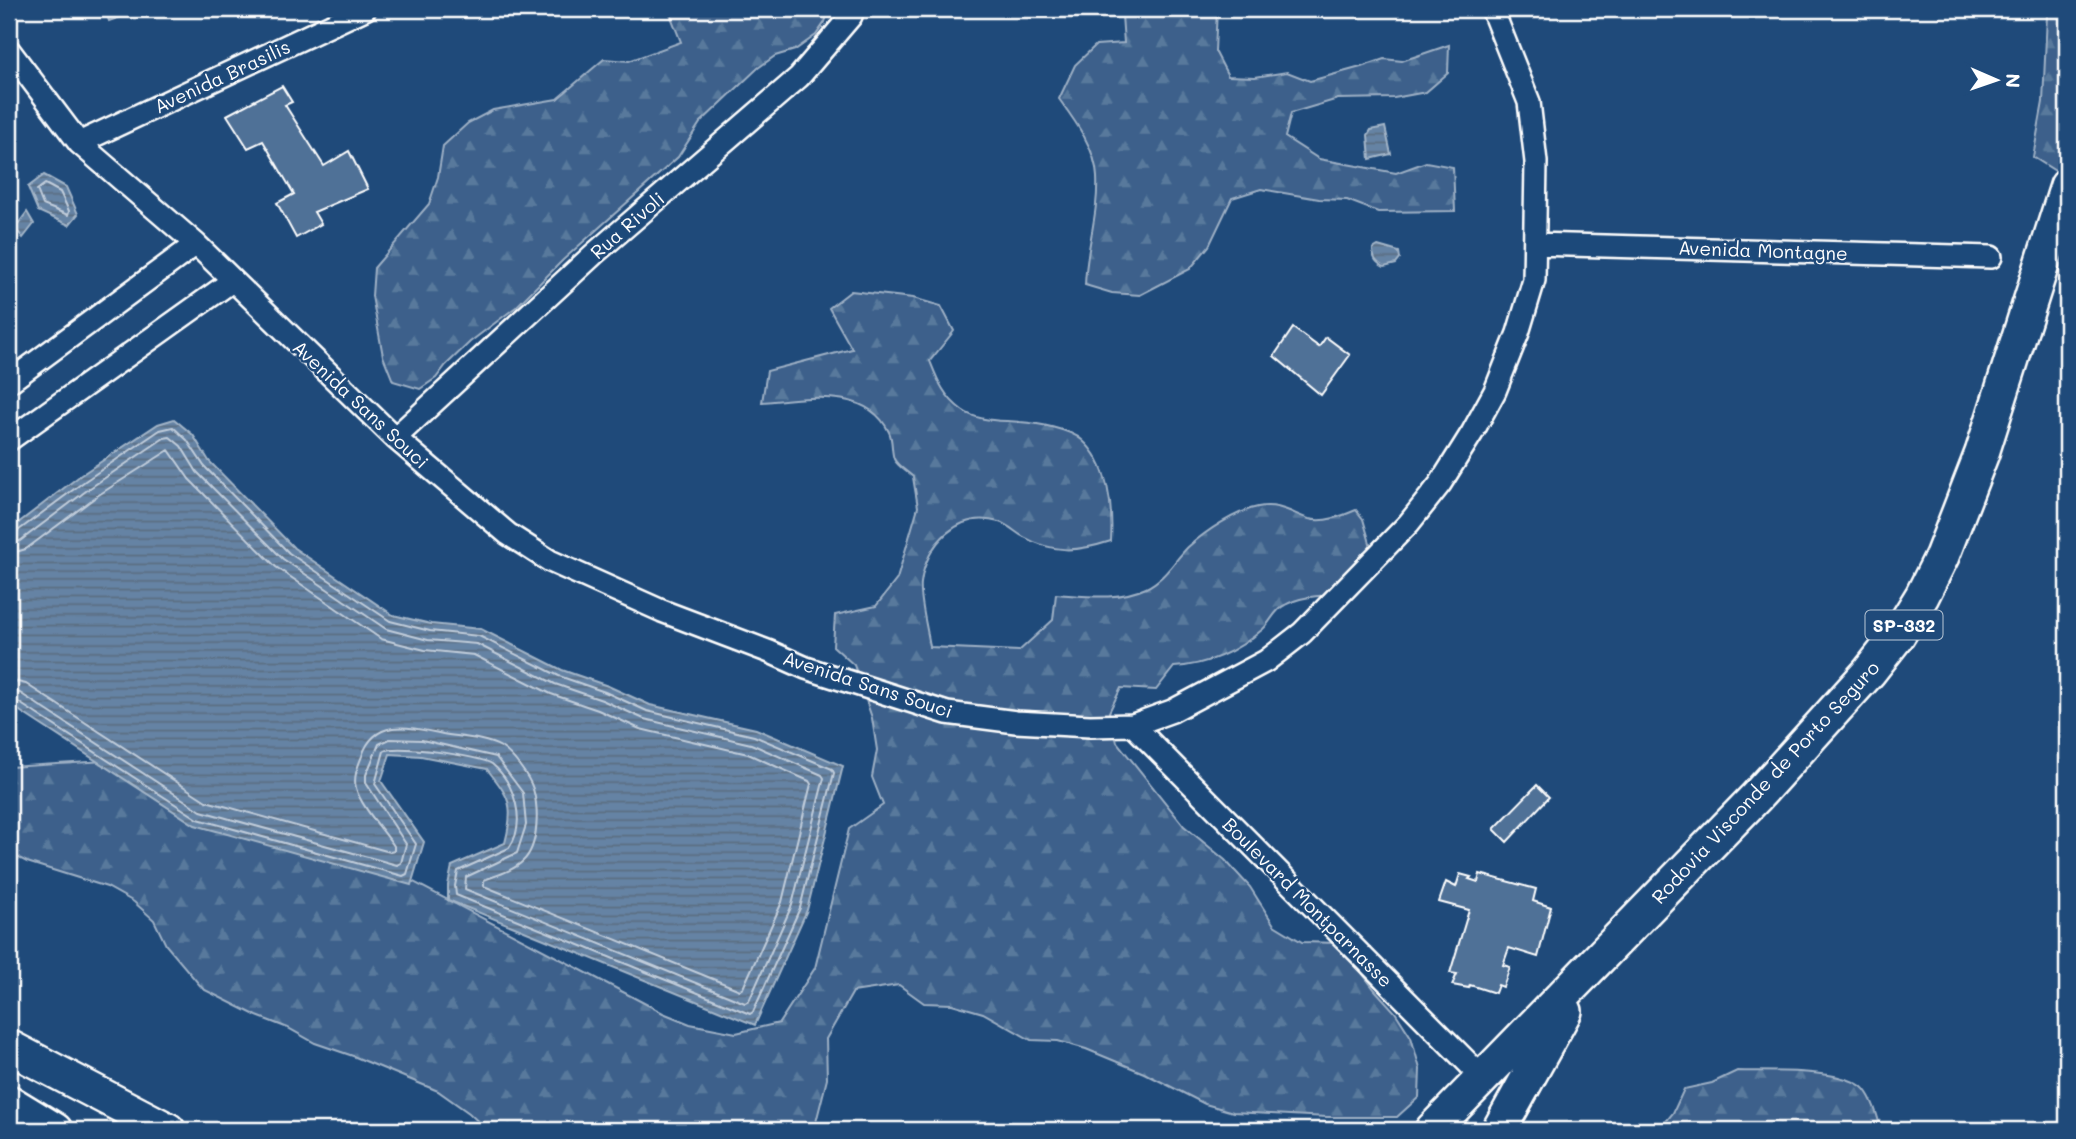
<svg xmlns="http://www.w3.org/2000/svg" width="2076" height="1139" font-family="Mali,sans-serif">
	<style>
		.forest { fill: url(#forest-firs); stroke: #9eb0c5; stroke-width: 2 }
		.water { fill: url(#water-rules); stroke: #a3b5c8; stroke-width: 2 }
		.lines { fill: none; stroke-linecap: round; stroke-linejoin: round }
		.shore { stroke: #c1cddb; stroke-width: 2 }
		.building { fill: #507197; stroke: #fff; stroke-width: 2 }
		.minor-casing { stroke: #fff; stroke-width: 26 }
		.primary-casing { stroke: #fff; stroke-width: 38 }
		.minor { stroke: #1f4a7a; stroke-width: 21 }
		.primary { stroke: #1f4a7a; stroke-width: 33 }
		.labels { text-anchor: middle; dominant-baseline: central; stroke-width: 5; stroke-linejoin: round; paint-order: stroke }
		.shield { fill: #1f4a7a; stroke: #bcc9d7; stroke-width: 2 }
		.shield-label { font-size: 18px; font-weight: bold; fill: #fff }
		.street-label { font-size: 19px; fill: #fff; stroke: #1f4a7a }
	</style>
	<defs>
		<pattern id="forest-firs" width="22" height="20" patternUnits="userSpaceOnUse" patternTransform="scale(1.75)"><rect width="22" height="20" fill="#3c618b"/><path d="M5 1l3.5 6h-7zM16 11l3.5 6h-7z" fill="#59799c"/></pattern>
		<pattern id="water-rules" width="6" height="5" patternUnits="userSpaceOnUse" patternTransform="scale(1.75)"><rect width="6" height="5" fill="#6583a4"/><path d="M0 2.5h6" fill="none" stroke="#5b6d81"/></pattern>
	</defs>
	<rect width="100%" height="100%" fill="#1f4a7a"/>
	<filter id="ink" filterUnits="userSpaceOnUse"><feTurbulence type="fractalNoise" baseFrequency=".0143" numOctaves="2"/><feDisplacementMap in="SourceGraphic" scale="14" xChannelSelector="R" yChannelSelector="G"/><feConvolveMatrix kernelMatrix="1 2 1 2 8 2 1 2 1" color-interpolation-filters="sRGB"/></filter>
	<g filter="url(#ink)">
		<path class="forest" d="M668,9H829L825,22L816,35L795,50L775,56L758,68L700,123L678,157L563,260L516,307L470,342L446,365L436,378L420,389L393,381L383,356L372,296L374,268L429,204L438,177L443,146L468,123L493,110L557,99L604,59L629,61L681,42Z
			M1119,9H1217L1215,51L1228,76L1255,77L1287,72L1310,81L1361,67L1384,59L1402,61L1449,45L1448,73L1426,92L1394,98L1338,99L1291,113L1285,137L1319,159L1396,173L1426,162L1453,167L1455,211L1378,212L1347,200L1319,199L1261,189L1232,198L1209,246L1190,269L1140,295L1112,293L1085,285C1086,249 1099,213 1097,177C1096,149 1075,121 1059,99L1075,65L1096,45L1124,43L1122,15Z
			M2038,9H2067V151L2057,172L2033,157L2043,102L2047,15Z
			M851,291L913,298L941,306L954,331L930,361C938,381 944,397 962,410C978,422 1001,420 1020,422C1036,423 1070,429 1082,440C1109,464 1113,508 1111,541C1077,552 1054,554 1022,536C1015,532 1007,524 999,522C958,510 926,544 921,583C919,598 928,631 930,647L1019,651L1053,620L1056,594C1086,596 1118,601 1146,588C1165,579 1174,561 1188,547C1206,531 1234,512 1258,507C1279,503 1291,513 1309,519C1324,523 1342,516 1356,510L1363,519L1372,550L1339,594C1320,596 1301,596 1285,605C1275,609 1271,622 1263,629C1238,651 1207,665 1174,667L1156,690L1121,688L1109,712L1117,742L1184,826L1225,860L1250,887L1274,925L1302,942L1339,943L1375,990L1395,1012L1411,1037L1420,1069L1419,1097L1397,1117H1327L1233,1112L1205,1104L1144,1073L1086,1049L1058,1041L1031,1040L983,1013L952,1004L924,1003L899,985L853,992L826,1039L827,1079L814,1130H487L469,1113L438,1091L353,1056L315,1043L288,1028L257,1016L203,989L166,945L154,920L134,902L107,887L27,862L9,853V767L106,761L227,784L663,1013L690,1024L736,1033L779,1023L815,968L849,829L883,805L872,777L877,750L872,718L854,665L833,646L835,615L876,606L897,579L918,507L913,477C908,472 897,466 894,459C891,451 893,440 889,432C867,385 803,399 762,402L767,371L852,349L829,308Z
			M1737,1071C1769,1072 1836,1068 1861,1086C1872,1095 1878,1117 1881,1130H1659L1673,1113L1684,1089L1712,1083Z"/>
		<path class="water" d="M105,9H130L132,13L109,21Z
			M1385,127L1391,154L1370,159L1368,135L1371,130Z
			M44,175L66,187L78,214L69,225L38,211L28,187Z
			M27,212L34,224L23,238L15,228Z
			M1378,246L1399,252L1400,259L1396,264L1384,267C1376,262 1373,259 1373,249Z
			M174,419L193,435L209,461L294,548L393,615L431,624L481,629L562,670L608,686L650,705L756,729L843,766L807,910L755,1025L448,900V885L452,866L505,843C515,805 510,798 487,769L421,756L390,754L381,781L424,842L411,885L195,825L9,704V530L81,475L158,424Z"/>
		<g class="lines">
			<path class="shore" d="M45,184L60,192L69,211L68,215L43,205L37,190Z
				M9,535L15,533L85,481L160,430L173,427L187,440L204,466L289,553L390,621L430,631L479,636L559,676L605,692L647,711L754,736L832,769L834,773L800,908L753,1012L750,1014L456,895L455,886L458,871L509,848C527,823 515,783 492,764C481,756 395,744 384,751L375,784L416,844L407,874L403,876L198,819L15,700L9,699
				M9,544L20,541L90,488L164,438L170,437L181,446L197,472L283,559L386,629L428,640L477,644L555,684L602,700L644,719L751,744L822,775L824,778L792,905L749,1001L745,1003L465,889L466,877L517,853L526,825L523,793L496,757L422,740L390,739L379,744L366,775V783L406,844L401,863L397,865L201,811L20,693L9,690
				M9,554L26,549L97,496L169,450L189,479L276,567L381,639L425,650L474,655L551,694L598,710L640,729L748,754L809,781L811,784L782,902L743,988L740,990L484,886V880C497,875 513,871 523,861C539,846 539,809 533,789C529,776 512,754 501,747C485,738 460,737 443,734C410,727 375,717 362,756C358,766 353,777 356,788C360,805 383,830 394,846V851L390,852L206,801L26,684L9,680"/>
		</g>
		<path class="building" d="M282,86L292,102L285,105L324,166L349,151L368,189L314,212L321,224L296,238L277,203L294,194L263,141L248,148L227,115Z
			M1293,328L1319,347L1326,337L1350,355L1321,395L1274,356Z
			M1537,785L1549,797L1507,842L1494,829Z
			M1460,874L1471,877L1469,879L1478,882L1480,874L1536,889L1533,901L1551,907L1538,957L1509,948L1503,965L1510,967L1503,987L1498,985L1495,993L1470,985L1469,988L1452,985L1457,974L1450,973L1469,910L1439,902L1446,882L1456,887Z"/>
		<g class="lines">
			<defs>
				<path id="minor" d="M9,50L79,143L196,244L395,438L508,534L550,561L662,611L770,652L806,668L947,713L1016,722L1090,726L1133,725L1172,711L1266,661L1302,633L1409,523L1440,484L1472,433L1495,391L1518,333L1534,280L1536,162L1529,102L1492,9
					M79,143L365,9
					M1535,244L1991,257
					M9,382L196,244
					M395,438L594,254L799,77L851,16L853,9
					M9,440L232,281
					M1133,725L1484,1079"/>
				<path id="primary" d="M9,1047L168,1130
					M9,1102L55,1130
					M1432,1130L1756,797L1869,672L1898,635L1922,596L1942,556L1982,453L2067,186
					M1499,1130L1565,1011"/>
			</defs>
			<use href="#minor" class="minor-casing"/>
			<use href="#primary" class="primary-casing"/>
			<use href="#minor" class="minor"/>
			<use href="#primary" class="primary"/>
		</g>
	</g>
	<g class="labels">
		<rect class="shield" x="1865.5" y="610.5" width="77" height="29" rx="5"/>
		<g class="shield-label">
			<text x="1904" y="625">SP-332</text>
		</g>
		<g class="street-label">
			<text transform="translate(222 76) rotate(-25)">Avenida Brasilis</text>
			<text transform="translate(627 225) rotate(-41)">Rua Rivoli</text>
			<text transform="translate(1763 250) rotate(2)">Avenida Montagne</text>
			<text transform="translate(361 404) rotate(43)">Avenida Sans Souci</text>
			<text transform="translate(868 684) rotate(18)">Avenida Sans Souci</text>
			<text transform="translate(1765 782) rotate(-47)">Rodovia Visconde de Porto Seguro</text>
			<text transform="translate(1308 902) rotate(45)">Boulevard Montparnasse</text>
		</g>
	</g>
	<rect width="2076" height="1139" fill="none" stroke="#1f4a7a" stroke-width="35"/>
	<rect x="18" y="18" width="2041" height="1104" fill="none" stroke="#fff" stroke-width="2.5" filter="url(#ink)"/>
	<g transform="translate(1996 80) rotate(92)" stroke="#1f4a7a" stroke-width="5" paint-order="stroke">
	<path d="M0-5L12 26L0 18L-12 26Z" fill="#ffffff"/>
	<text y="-10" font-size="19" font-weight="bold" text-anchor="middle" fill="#ffffff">N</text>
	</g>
</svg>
